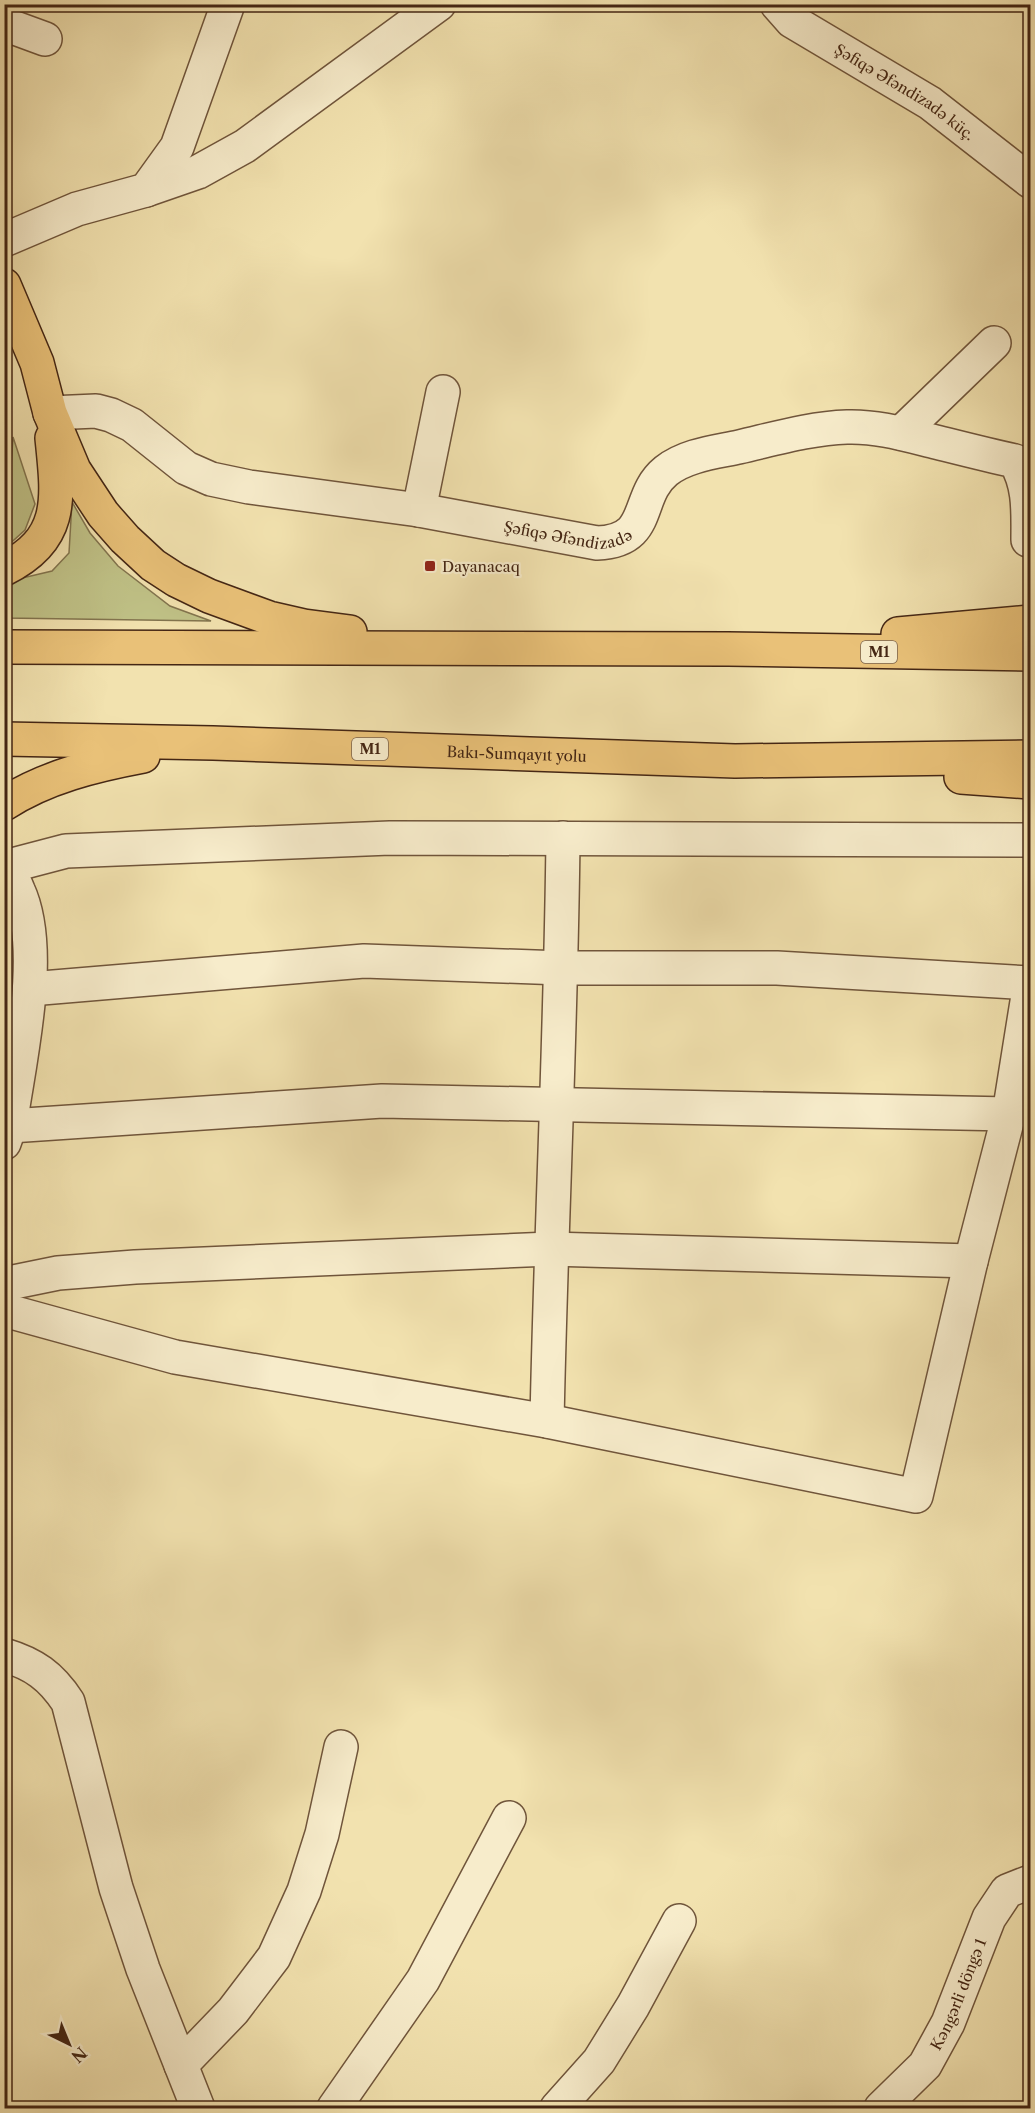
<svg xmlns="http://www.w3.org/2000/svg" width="1035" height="2113" font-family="'Libre Caslon Text',serif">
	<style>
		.green { fill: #c0c287; stroke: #82744e; stroke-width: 1.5 }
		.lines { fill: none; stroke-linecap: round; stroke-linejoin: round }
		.minor-casing { stroke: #70553b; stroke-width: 36 }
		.highway-casing { stroke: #442614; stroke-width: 36 }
		.minor { stroke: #f7eccb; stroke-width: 33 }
		.highway { stroke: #e9c178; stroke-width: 33 }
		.poi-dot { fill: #8f2418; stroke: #f7eccb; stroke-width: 2 }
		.labels { text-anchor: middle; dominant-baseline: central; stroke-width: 4.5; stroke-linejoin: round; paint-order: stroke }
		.shield { fill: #f7eccb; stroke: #7a614b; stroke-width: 1.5 }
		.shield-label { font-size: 14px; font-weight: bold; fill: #442614 }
		.street-label { font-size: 15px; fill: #442614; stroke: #f7eccb }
		.poi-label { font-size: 15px; fill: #442614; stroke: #f7eccb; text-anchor: start }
	</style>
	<rect width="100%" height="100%" fill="#f2e2af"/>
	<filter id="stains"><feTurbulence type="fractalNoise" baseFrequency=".00333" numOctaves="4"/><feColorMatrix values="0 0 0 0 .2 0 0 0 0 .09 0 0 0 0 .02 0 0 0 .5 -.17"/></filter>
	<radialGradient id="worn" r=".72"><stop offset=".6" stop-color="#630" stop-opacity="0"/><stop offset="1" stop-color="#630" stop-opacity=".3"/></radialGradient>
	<path class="green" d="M13,437L35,504L25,530L5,548V485L11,467Z
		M72,502L90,533L118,566L170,606L211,621L5,618V582L52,571L69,553Z"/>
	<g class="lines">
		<defs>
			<g id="minor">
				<path id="s1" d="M777,4L792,21L930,103L1030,181"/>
				<path d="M4,24L45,39"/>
				<path d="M146,190L198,172L245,146L439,4"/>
				<path d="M4,240L77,209L146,190L177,147L228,4"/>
				<path id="s2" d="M50,413L96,411L111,415L132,425L186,468L211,479L249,487L419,510L597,543C654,541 634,497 666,471C686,455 716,452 739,447C774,439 811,428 847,427C876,426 904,434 932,441C960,448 987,455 1015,461C1030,486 1028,512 1028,540"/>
				<path d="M901,433L994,343"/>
				<path d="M419,510L443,392"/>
				<path d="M4,866C9,873 15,881 18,890C46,950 19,1061 10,1126L4,1143"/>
				<path d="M5,867L66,851L390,838L1030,840"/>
				<path d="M30,989L364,961L562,968H777L1030,983"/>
				<path d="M10,1126L382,1101L1009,1114"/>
				<path d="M4,1284L58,1273L135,1267L550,1249L971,1261"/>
				<path d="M4,1310L175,1357L547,1421L916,1496L971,1261L1009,1114L1030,983"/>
				<path d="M547,1421C551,1227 561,1033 563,838"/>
				<path d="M4,1655C34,1664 51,1676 68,1702L116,1888L143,1969L198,2108"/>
				<path d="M181,2065L233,2011L274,1957L304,1891L322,1834L341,1747"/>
				<path d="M334,2108L423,1980L509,1818"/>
				<path d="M557,2108L599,2061L633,2006L679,1921"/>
				<path id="s3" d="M881,2108L925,2065L948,2023L989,1918L1007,1891L1030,1882"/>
			</g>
			<g id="highway">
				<path d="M4,285L37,363L50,413L74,470L103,514L125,539L153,565L176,580L209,596L269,618L304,626L350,632"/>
				<path d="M4,569C65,539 58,498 52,438"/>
				<path d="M898,634L1030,622"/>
				<path d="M4,647L728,649L1030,654"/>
				<path id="s4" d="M4,739L213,743L735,761L1030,757"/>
				<path d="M961,777L1030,782"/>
				<path d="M4,804C45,777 95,765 143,756"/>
			</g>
		</defs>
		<use href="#minor" class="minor-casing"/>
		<use href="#highway" class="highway-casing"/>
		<use href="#minor" class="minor"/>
		<use href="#highway" class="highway"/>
	</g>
	<rect class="poi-dot" x="424" y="560" width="12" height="12" rx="3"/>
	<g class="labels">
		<g class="shield">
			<rect x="861" y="641" width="36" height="22" rx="4.5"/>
			<rect x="352" y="738" width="36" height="22" rx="4.5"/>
		</g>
		<g class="shield-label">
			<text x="879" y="652">M1</text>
			<text x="370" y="749">M1</text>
		</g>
		<g class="street-label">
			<text stroke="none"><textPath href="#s1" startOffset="156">Şəfiqə Əfəndizadə küç.</textPath></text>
			<text stroke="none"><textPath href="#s2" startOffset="543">Şəfiqə Əfəndizadə</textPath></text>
			<text stroke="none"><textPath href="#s4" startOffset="513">Bakı-Sumqayıt yolu</textPath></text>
			<text stroke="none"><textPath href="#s3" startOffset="140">Kəngərli döngə 1</textPath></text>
		</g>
		<g class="poi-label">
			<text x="442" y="566">Dayanacaq</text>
		</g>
	</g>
	<rect width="1035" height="2113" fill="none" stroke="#f2e2af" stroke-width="24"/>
	<rect x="6" y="6" width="1023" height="2101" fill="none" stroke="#442614" stroke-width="3"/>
	<rect x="12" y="12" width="1011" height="2089" fill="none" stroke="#442614" stroke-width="1.5"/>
	<g transform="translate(69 2044) rotate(137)" stroke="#f7eccb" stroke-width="4.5" paint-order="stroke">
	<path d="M0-4.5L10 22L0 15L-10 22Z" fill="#442614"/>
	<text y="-9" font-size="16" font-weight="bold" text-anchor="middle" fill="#442614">N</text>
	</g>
	<rect width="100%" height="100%" filter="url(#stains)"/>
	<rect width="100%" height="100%" fill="url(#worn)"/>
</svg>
